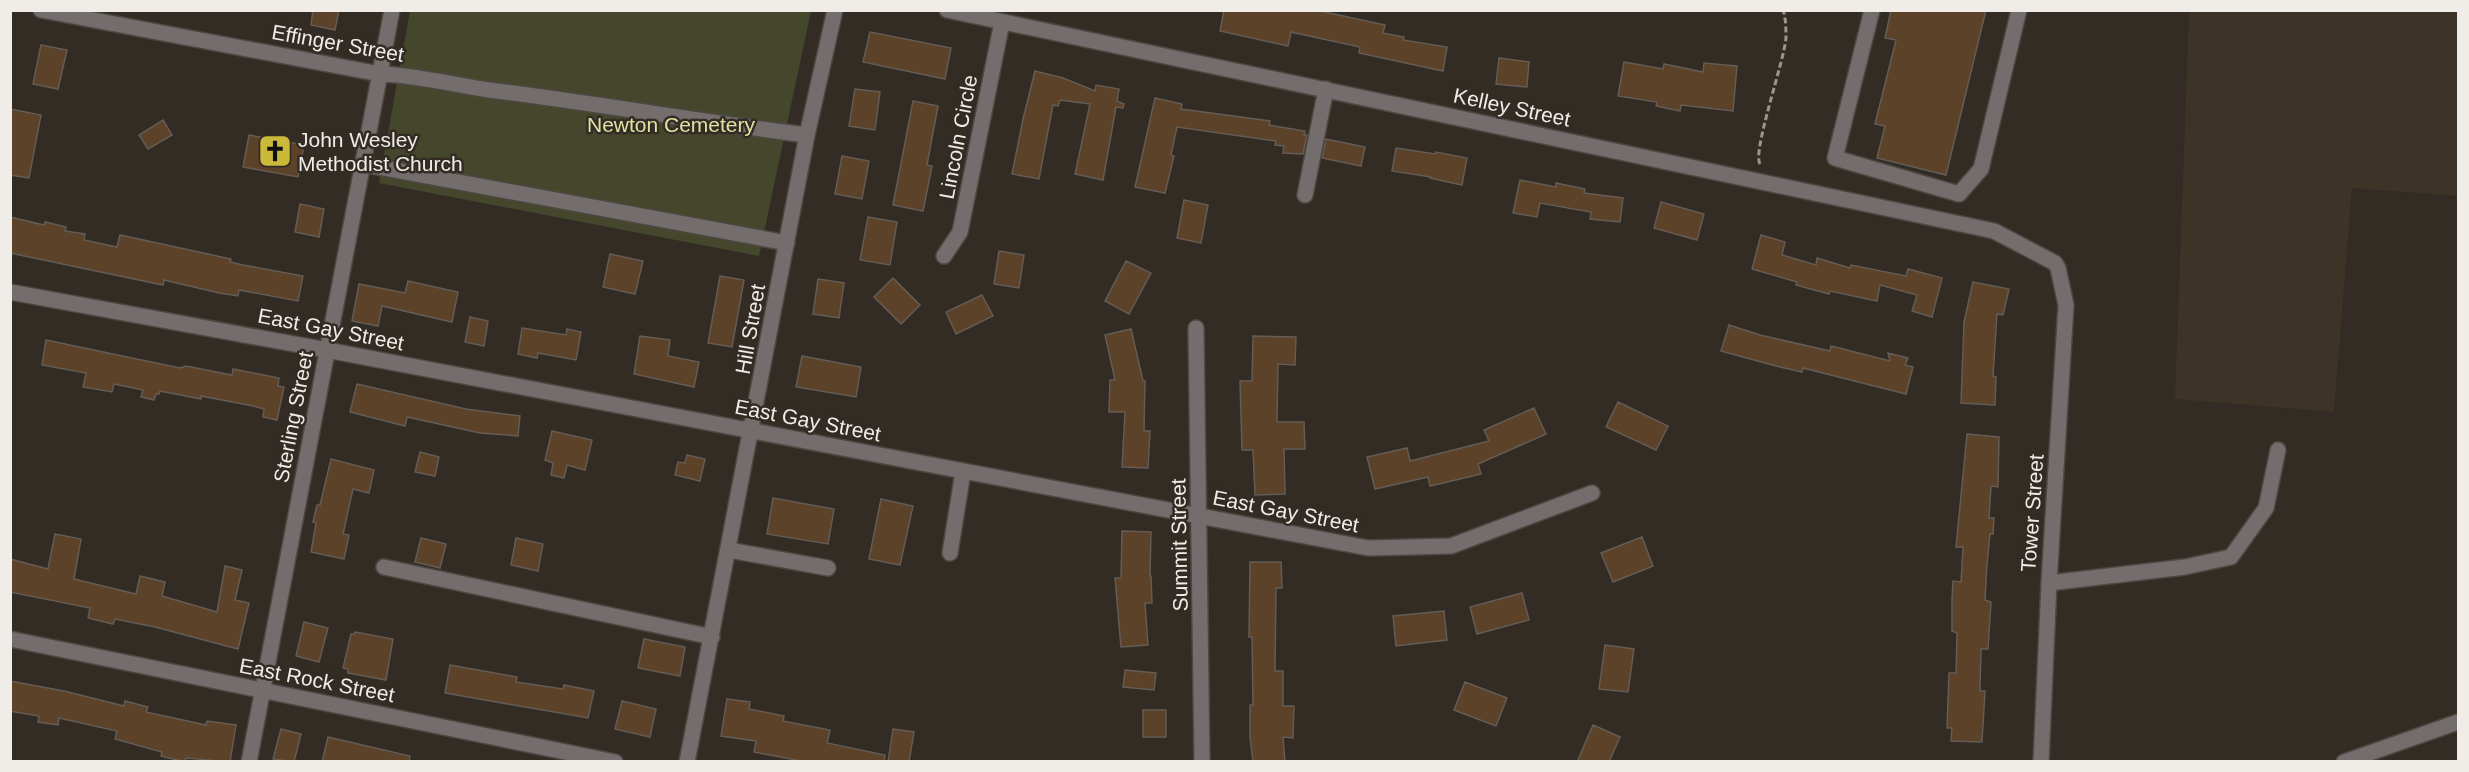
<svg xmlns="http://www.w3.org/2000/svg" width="2469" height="772" font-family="Arial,sans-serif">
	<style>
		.built { fill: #3d3326 }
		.green { fill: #45472d }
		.building { fill: #5c4229; stroke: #645c55; stroke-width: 1.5 }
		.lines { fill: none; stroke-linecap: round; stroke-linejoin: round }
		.minor-casing { stroke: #4d4740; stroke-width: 18 }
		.path { stroke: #9a958f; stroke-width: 3; stroke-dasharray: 6 3; stroke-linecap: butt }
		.minor { stroke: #736d6d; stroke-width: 15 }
		.labels { text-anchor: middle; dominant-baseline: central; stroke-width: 5; stroke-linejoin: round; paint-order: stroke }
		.street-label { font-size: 21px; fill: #f0ece7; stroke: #322c25 }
		.park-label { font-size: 21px; fill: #dde2a3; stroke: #322c25 }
		.poi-label { font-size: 21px; fill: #f0ece7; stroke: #322c25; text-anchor: start }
	</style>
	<rect width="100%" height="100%" fill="#322c25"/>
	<path class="built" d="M2189,11H2458V196L2352,188L2334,412L2175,399Z"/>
	<path class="green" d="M410,11H811L759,256L379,183Z"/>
	<path class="building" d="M313,10H339L335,30L311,25Z
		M1224,10H1316L1385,25L1383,33L1404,37L1403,40L1447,47L1443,71L1359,53L1360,47L1291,32L1288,46L1220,31Z
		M1891,10H1986L1946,175L1877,158L1885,126L1875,124L1896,40L1885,38Z
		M870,32L951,48L945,79L863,62Z
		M41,45L67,50L58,89L33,84Z
		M1499,58L1529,62L1527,87L1496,84Z
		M1624,62L1663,69L1664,64L1703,72L1704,63L1737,66L1733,111L1681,105L1680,111L1656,106L1657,102L1618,96Z
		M1035,71L1063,78L1095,91L1096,85L1119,89L1117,101L1124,104L1123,108L1116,107L1103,180L1075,174L1090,104L1060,100L1058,106L1053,105L1039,179L1012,174L1023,119Z
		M855,89L880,92L875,130L849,126Z
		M1155,98L1182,104L1181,109L1270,121L1269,125L1305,131L1304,135H1307L1303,154L1283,153L1284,146L1275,145L1276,141L1177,127L1171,155L1174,156L1165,193L1135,187Z
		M913,101L938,106L927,165L932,166L923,211L893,205Z
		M10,109L41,115L29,178L10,175Z
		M163,120L172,135L148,149L139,135Z
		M249,135L304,145L298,177L243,167Z
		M1326,139L1365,147L1361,166L1322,158Z
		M1396,148L1435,154L1436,152L1467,158L1462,185L1430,178L1431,177L1392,171Z
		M842,156L869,161L862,199L835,194Z
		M1520,180L1556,187V183L1585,189L1584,193L1623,198L1620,222L1590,219L1591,212L1540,203L1537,217L1513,213Z
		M1184,200L1208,205L1201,243L1177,238Z
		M1661,202L1704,214L1697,240L1654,228Z
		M300,204L324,209L319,237L295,232Z
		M10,217L44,225L45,222L66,227L65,231L85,234L84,240L117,247L120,235L231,259L230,262L243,265L303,276L298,301L239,290L238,296L219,293L164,280L163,285L10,253Z
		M868,217L897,222L890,265L860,260Z
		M1761,235L1785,242L1782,255L1816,265L1817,258L1850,268L1851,265L1906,276L1908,269L1942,278L1932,317L1912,311L1917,295L1880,285L1877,301L1830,291L1829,294L1796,285L1797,282L1752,269Z
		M999,251L1024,255L1019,288L994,284Z
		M610,254L643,261L635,294L603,287Z
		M1126,261L1151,273L1129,314L1105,301Z
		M720,276L744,280L732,347L708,343Z
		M893,278L920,305L901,324L874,297Z
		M818,279L844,283L839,318L813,314Z
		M408,281L458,292L452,322L382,306L378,326L352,321L359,284L405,293Z
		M1973,282L2009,289L2003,315L1997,314L1993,376L1996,377L1995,405L1961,403L1964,322Z
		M982,295L993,316L956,334L946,312Z
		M470,317L488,321L484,346L465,342Z
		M1729,325L1760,335L1830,351L1831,346L1890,361L1888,353L1908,358L1905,365L1913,367L1906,394L1803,368L1802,372L1776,366L1721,351Z
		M522,328L566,335L567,329L581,332L576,360L538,353L537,358L518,354Z
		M1131,329L1143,381H1145L1144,431H1150L1148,468L1122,467L1125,412H1109L1110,380H1115L1105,335Z
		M640,336L670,340L668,356L699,362L694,387L634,374Z
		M1253,336L1296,337L1295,365L1278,364L1277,422H1304L1305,449H1284L1285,494L1255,495L1253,450H1242L1240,381H1252Z
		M46,340L180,368L186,366L232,375L233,369L279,378L278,386L284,387L277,420L263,417L264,409L253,406L201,396V399L160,391L159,394H156L154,400L141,397L143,390L114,384L112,392L83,387L86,373L42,365Z
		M802,356L861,367L856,397L796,387Z
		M357,384L466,409L520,416L518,436L480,433L407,417L405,426L350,412Z
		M1618,402L1668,426L1656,450L1606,427Z
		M1534,408L1546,434L1478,464L1481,474L1430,486L1428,477L1375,489L1367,457L1407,448L1410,461L1489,441L1484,430Z
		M552,431L592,440L585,470L567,465L564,478L551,475L553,463L545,460Z
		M1967,434L1999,437L1998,487L1991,486L1989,518H1994L1993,534H1990L1987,564L1985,600L1991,602L1988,649H1981L1980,691H1985L1982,742L1951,741L1952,728H1947L1949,673H1956L1957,633L1952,631V599L1953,581L1961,582L1963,547H1956Z
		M420,452L439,457L435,476L415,472Z
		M687,455L705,459L700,481L675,475L678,462L685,463Z
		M331,459L374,470L369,493L353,489L343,534L349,535L344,559L311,552L316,523L313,522L317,505H320Z
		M773,498L834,509L828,544L767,534Z
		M881,499L913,506L900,565L869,559Z
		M1122,531L1151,532L1150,576H1151L1152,603H1145L1148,645L1121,647L1115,578H1121Z
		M55,534L81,539L74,579L136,594L140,576L165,582L162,596L217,612L225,566L242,570L235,600L249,603L238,649L155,627L115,619L113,624L88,618L90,608L10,592V559L48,569Z
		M1642,537L1653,566L1613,582L1601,553Z
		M421,538L446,544L440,568L415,562Z
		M516,538L543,544L538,571L511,565Z
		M1250,562H1281L1282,588H1276L1275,671H1283V706H1294L1293,738L1283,737L1285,762H1253L1250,737V705H1253L1252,637H1249Z
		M1522,593L1529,620L1477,634L1470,607Z
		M1444,611L1447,640L1396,646L1393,616Z
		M304,622L328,628L319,662L296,656Z
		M355,632L393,639L386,680L348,673V669L343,668L351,634H354Z
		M644,639L685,647L680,676L638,668Z
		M1605,645L1634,649L1628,692L1599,689Z
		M450,665L517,677L516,682L563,689L564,685L594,691L588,718L445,693Z
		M1125,670L1156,673L1154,690L1123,687Z
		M10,681L64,691L124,706L125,701L148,707L146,712L206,725L207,721L236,725L230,762L186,758L185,762L161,756L162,752L115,739L117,731L59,718L58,725L38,722L39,716L10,711Z
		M1465,682L1507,698L1496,726L1454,710Z
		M727,699L750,702L749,709L784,716L783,721L830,730L827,743L885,755L884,762H806L754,752L756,741L721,736Z
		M622,701L656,709L650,737L615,729Z
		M1143,710H1166V737H1143Z
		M1593,725L1620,737L1609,762H1577Z
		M281,729L301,734L294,762L273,759Z
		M893,729L914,732L909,762H888Z
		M328,737L410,756L409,762H322Z"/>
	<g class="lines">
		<defs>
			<path id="minor" d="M41,10L380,74C417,75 453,85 489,90C595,103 701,122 807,135
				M947,10L1994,231L2055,263L2058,268L2066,305L2049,583L2041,762
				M1872,10L1835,158L1959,194L1981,169L2019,10
				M362,164L787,243
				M1305,195L1326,89
				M944,256L960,232L1002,22
				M10,292L327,350L1368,548L1451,546L1592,493
				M1196,328L1202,762
				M729,550L828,568
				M950,553L963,472
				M384,567L712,637
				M2049,583L2185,567L2231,557L2266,508L2278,450
				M10,639L615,762
				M249,762L392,10
				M687,762L807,135L835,10
				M2344,762L2458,722"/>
		</defs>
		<use href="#minor" class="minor-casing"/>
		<path class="path" d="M1760,164C1752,152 1784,62 1786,38C1786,29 1786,19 1783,10"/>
		<use href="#minor" class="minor"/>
	</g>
	<defs>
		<symbol id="church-square" viewBox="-11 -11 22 22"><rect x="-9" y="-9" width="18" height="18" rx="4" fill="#cbba39" stroke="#322c25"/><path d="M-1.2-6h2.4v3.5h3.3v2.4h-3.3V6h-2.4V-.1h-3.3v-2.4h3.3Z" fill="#111"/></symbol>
	</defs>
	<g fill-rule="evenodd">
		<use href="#church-square" x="256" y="132" width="38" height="38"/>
	</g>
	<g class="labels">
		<g class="street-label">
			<text transform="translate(338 43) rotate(10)">Effinger Street</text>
			<text transform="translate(1512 107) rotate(12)">Kelley Street</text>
			<text transform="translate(958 137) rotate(-79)">Lincoln Circle</text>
			<text transform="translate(331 329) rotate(11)">East Gay Street</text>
			<text transform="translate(750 329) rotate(-80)">Hill Street</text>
			<text transform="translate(293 417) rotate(-79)">Sterling Street</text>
			<text transform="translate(808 420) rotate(11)">East Gay Street</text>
			<text transform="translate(1286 511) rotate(11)">East Gay Street</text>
			<text transform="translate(2032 513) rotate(-86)">Tower Street</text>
			<text transform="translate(1179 545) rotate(-91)">Summit Street</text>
			<text transform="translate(317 680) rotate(11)">East Rock Street</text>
		</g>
		<g class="park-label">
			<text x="671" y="124">Newton Cemetery</text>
		</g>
		<g class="poi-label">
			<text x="298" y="139">John Wesley<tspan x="298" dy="24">Methodist Church</tspan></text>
		</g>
	</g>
	<rect width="2469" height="772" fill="none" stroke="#f0ece7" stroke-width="24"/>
</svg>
